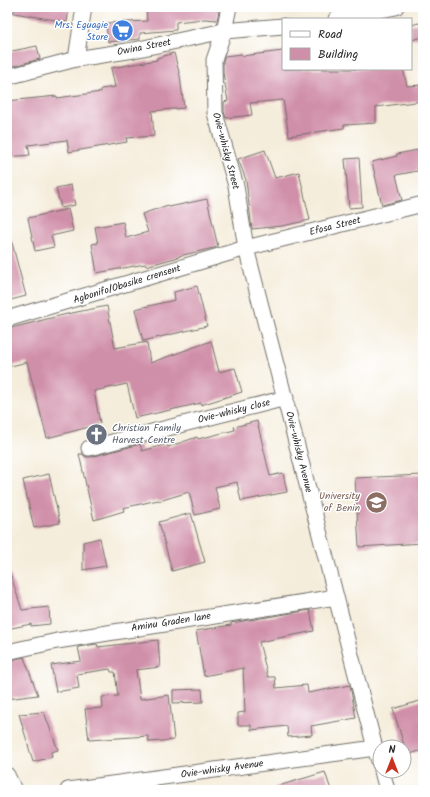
<svg xmlns="http://www.w3.org/2000/svg" width="430" height="797" font-family="Kalam,sans-serif">
	<style>
		.building { fill: #d08fa9 }
		.lines { fill: none; stroke-linecap: round; stroke-linejoin: round }
		.minor-casing { stroke: #726f69; stroke-width: 17 }
		.minor { stroke: #fff; stroke-width: 15 }
		.labels { text-anchor: middle; dominant-baseline: central; stroke-width: 3; stroke-linejoin: round; paint-order: stroke }
		.shop-label { font-size: 10px; fill: #366cbe; stroke: #fff; text-anchor: end }
		.street-label { font-size: 10px; fill: #2b2b2b; stroke: #fff }
		.worship-label { font-size: 10px; fill: #5b616d; stroke: #fff; text-anchor: start }
		.education-label { font-size: 10px; fill: #785e54; stroke: #fff; text-anchor: end }
	</style>
	<rect width="100%" height="100%" fill="#fff"/>
	<filter id="ink" filterUnits="userSpaceOnUse"><feTurbulence type="fractalNoise" baseFrequency=".025" numOctaves="2"/><feDisplacementMap in="SourceGraphic" scale="8" xChannelSelector="R" yChannelSelector="G"/><feConvolveMatrix kernelMatrix="1 2 1 2 8 2 1 2 1" color-interpolation-filters="sRGB"/></filter>
	<filter id="wash" filterUnits="userSpaceOnUse"><feTurbulence type="fractalNoise" baseFrequency=".012" numOctaves="4" result="noise"/><feDisplacementMap in="SourceGraphic" scale="16" xChannelSelector="R" yChannelSelector="G"/><feGaussianBlur stdDeviation="0.9" result="paint"/><feColorMatrix in="noise" values="0 0 0 0 0 0 0 0 0 0 0 0 0 0 0 0 0 1.4 0 .05"/><feComposite in="paint" operator="in"/></filter>
	<g filter="url(#wash)">
		<rect width="100%" height="100%" fill="#f5eddb"/>
		<g id="blocks">
			<path class="building" d="M14,7H69L67,22L14,13Z
				M146,7H220L217,20L205,19L176,22V30L140,33V39L108,42L106,23L147,21Z
				M423,22V37L411,40V25Z
				M37,46L40,59L7,68V52Z
				M283,51V69H403L407,86L423,85V101L376,107V123L344,125V128L289,136L283,100L250,103L252,115L226,118L224,112V102L228,101L223,73V61L225,56L241,54L242,56Z
				M174,53L180,76L184,108L152,111L154,136L126,138L127,142L69,152L67,140L28,145L30,155L8,157L7,145V101L57,96V98L101,92V89L115,87L111,68L157,60V58Z
				M423,149V170L396,175L402,200L382,205L372,162L397,156V154Z
				M265,150L275,178L299,172L310,220L282,226L252,229L246,180L238,159Z
				M359,158L362,207L349,208L345,159Z
				M71,185L75,205L61,208L56,188Z
				M207,199L218,247L179,256V257L146,266L145,264L97,273L92,244L98,243L95,227L123,222L126,238L148,232L142,214L168,205L169,207Z
				M68,209L73,231L51,236L54,247L35,251L28,218Z
				M7,239H11L26,296L7,301Z
				M197,286L207,326L143,341L135,309L175,300L174,292Z
				M107,306L115,348L147,342L150,363L211,341L219,372L235,368L242,392L201,405V403L135,418L127,384L94,391L100,423L93,424V426L47,438L27,362L7,367V329L67,314Z
				M257,421L270,476L283,473L287,492L241,501L237,482L215,487L220,509L195,515L189,492L159,501L158,500L123,508L124,511L94,520L79,454H82L86,457H91L140,444L142,451L167,444L168,447L197,437L198,439L235,430L234,427Z
				M49,474L60,523L34,528L23,480Z
				M423,475V543L359,547L355,478Z
				M191,513L205,562L172,571L159,522Z
				M100,538L106,566L83,570V542Z
				M7,570H9L22,610L49,607L50,624L31,626V624L7,629Z
				M310,610L314,631L259,642L268,677H275L276,688L307,685L308,693L350,685L356,718L311,726L312,735L288,737L287,726L251,730V725H238V713L245,712L243,668L204,676L196,631L231,625V623Z
				M158,640L160,667L136,670L140,699L169,695L174,740L149,742L148,736L89,740L85,709L103,708L102,697L118,696L115,672H111L110,669L77,674L79,688L56,692L51,665L81,661L78,647L97,644L98,647Z
				M24,657L38,695L7,699V661Z
				M202,689L203,702L173,703V690Z
				M423,700V750L407,755L393,709Z
				M44,712L58,750L51,752L52,757L33,762L19,714Z
				M325,772L331,790H275V787Z"/>
		</g>
	</g>
	<g filter="url(#ink)">
		<use href="#blocks" fill-opacity="0" stroke="#726f69" stroke-width="1"/>
		<g class="lines">
			<defs>
				<path id="minor" d="M229,7L224,31L214,60L215,113L236,186L246,248L375,748
					M336,19L396,7
					M76,59L84,7
					M7,77L76,59L134,50L224,31L283,26
					M7,319L246,248L423,204
					M89,448L286,398
					M7,652L57,641L336,597
					M382,771L387,790
					M7,775L14,790
					M68,790L375,748L380,764"/>
			</defs>
			<use href="#minor" class="minor-casing"/>
			<use href="#minor" class="minor"/>
		</g>
	</g>
	<defs>
		<symbol id="supermarket-disc" viewBox="-11 -11 22 22"><circle r="9.5" fill="#3f7fe0" stroke="#fff"/><path d="M-6-5.5h2.5l.6 2H6L4.5 2H-2.5L-4.4-4H-6ZM-1.5 3.2a1.3 1.3 0 1 0 .1 0ZM3 3.2a1.3 1.3 0 1 0 .1 0Z" fill="#fff"/></symbol>
		<symbol id="church-disc" viewBox="-11 -11 22 22"><circle r="9.5" fill="#6b7280" stroke="#fff"/><path d="M-1.2-6h2.4v3.5h3.3v2.4h-3.3V6h-2.4V-.1h-3.3v-2.4h3.3Z" fill="#fff"/></symbol>
		<symbol id="university-disc" viewBox="-11 -11 22 22"><circle r="9.5" fill="#8d6e63" stroke="#fff"/><path d="M0-5L7-2L0 1L-7-2ZM-4 1L0 2.5L4 1V4Q0 6-4 4Z" fill="#fff"/></symbol>
	</defs>
	<g fill-rule="evenodd">
		<use href="#supermarket-disc" x="110" y="18" width="25" height="25"/>
		<use href="#church-disc" x="84" y="422" width="25" height="25"/>
		<use href="#university-disc" x="364" y="490" width="25" height="25"/>
	</g>
	<g class="labels">
		<g class="shop-label">
			<text x="108" y="25">Mrs. Eguagie<tspan x="108" dy="12">Store</tspan></text>
		</g>
		<g class="street-label">
			<text transform="translate(144 47) rotate(-11)">Owina Street</text>
			<text transform="translate(226 151) rotate(75)">Ovie-whisky Street</text>
			<text transform="translate(335 226) rotate(-14)">Efosa Street</text>
			<text transform="translate(127 284) rotate(-17)">Agbonifo/Obasike crensent</text>
			<text transform="translate(234 411) rotate(-14)">Ovie-whisky close</text>
			<text transform="translate(299 452) rotate(76)">Ovie-whisky Avenue</text>
			<text transform="translate(171 622) rotate(-9)">Aminu Graden lane</text>
			<text transform="translate(222 769) rotate(-8)">Ovie-whisky Avenue</text>
		</g>
		<g class="worship-label">
			<text x="112" y="428">Christian Family<tspan x="112" dy="12">Harvest Centre</tspan></text>
		</g>
		<g class="education-label">
			<text x="360" y="496">University<tspan x="360" dy="12">of Benin</tspan></text>
		</g>
	</g>
	<rect width="430" height="797" fill="none" stroke="#fff" stroke-width="24"/>
	<rect x="282" y="18" width="130" height="52" fill="#ffffff" stroke="#aaaaaa"/>
	<rect x="290" y="31" width="20" height="6" fill="#ffffff" stroke="#aaaaaa"/>
	<text x="318" y="38" font-size="12" fill="#2b2b2b">Road</text>
	<rect x="290" y="48" width="20" height="12" fill="#d08fa9" stroke="#aaaaaa"/>
	<text x="318" y="58" font-size="12" fill="#2b2b2b">Building</text>
	<g transform="translate(392 759)"><circle r="19" fill="#ffffff" stroke="#aaaaaa"/>
	<path d="M0-3L7 15L0 10L-7 15Z" fill="#c8321e"/>
	<text y="-6" font-size="11" font-weight="bold" text-anchor="middle" fill="#2b2b2b">N</text>
	</g>
</svg>
